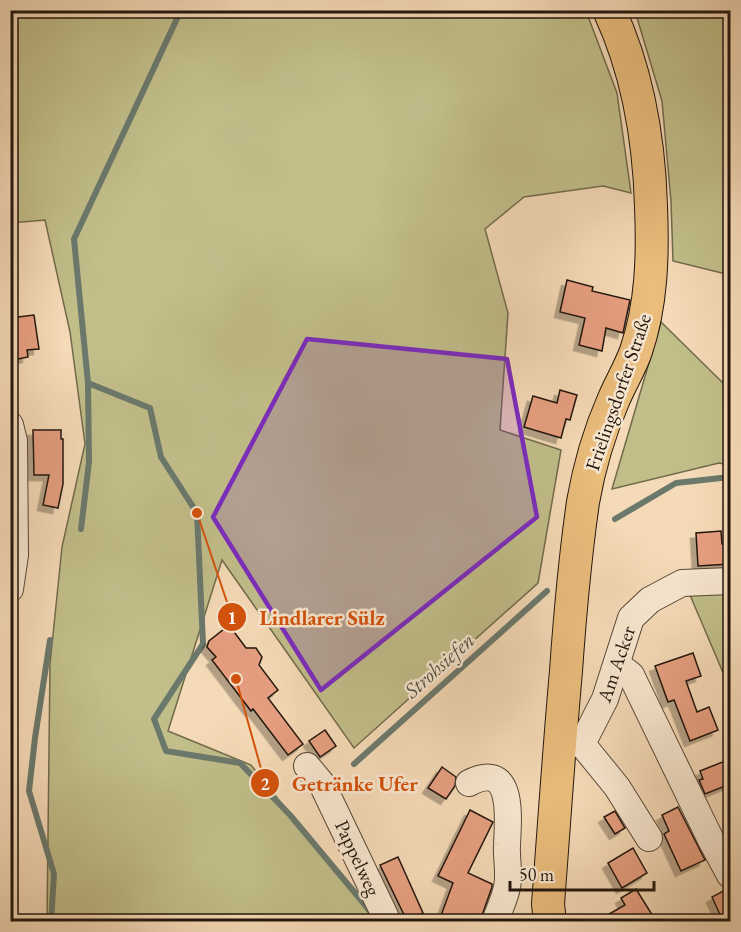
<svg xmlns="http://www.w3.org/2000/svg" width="741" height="932" viewBox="0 0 741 932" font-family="'EB Garamond',serif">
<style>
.green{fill:#c1be8a;stroke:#726a4c;stroke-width:1.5}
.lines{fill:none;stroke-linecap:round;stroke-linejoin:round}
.stream{stroke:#6b796d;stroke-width:6}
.building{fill:#e79f81;stroke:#22160d;stroke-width:1.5;filter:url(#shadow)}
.minor-casing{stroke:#574738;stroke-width:28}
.major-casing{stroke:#22160d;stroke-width:34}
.minor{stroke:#f8e7d0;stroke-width:26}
.major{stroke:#eabd7c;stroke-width:32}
.marked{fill:#7b2cbf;fill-opacity:0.2;stroke:#7b2cbf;stroke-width:4.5;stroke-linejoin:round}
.labels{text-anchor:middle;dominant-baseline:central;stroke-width:5;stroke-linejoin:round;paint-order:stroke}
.street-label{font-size:20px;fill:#22160d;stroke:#f8e7d0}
.water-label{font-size:21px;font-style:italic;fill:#4d5045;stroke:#f8e7d0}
.leader{fill:none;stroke:#d4520c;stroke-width:2}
.callout-dot{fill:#d4520c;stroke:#f8e7d0;stroke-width:2}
.mark-label{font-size:18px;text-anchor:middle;font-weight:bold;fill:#fff}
.callout-label{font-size:21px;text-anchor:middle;font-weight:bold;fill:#d4520c;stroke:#f8e7d0;stroke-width:5;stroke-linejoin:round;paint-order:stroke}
</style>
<defs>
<filter id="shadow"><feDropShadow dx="-5.5" dy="5.5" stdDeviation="0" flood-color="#0004"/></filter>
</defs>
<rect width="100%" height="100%" fill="#f5dab7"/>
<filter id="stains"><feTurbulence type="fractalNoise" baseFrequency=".00333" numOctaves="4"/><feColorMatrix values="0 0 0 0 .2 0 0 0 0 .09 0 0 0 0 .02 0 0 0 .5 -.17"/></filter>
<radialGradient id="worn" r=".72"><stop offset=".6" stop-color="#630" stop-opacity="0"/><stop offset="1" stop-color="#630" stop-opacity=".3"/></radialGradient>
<!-- green -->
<g class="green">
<path d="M11,11H586L617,93L631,193L603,186L524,197L485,229L508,313L500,430L561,450L538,583L354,748L222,560L168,731L251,765L375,921H47L50,664L62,547L85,444L70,332L45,220L11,223Z"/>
<path d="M635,11H730V275L673,261L671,201L662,101Z"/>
<path d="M661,322L723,383L730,381V465L719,463L612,489Z"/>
<path d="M730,584V689L687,588Z"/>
</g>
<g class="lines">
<!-- stream -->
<g class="stream">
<path d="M181,10L74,239L88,383L150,408L161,457L197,513L203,644L154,719L166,751L240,763L290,815L371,912"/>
<path d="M615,519L676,483L730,477"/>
<path d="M81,529L89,462L88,383"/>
<path d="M50,640L35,738L29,791L54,874L51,922"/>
<path d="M354,764L547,591"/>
</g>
</g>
<!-- building -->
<g class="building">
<path d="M567,280L593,287L592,291L630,300L623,333L606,328L602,351L579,345L585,318L560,312Z"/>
<path d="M34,315L39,349L27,350L28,357L13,360L10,318Z"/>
<path d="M560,390L577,395L570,420L566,419L561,438L524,427L533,396L557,403Z"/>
<path d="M33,430H61V439H63V484L58,508L43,505L49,475H34Z"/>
<path d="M721,531L722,544L730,543V564L698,566L696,533Z"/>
<path d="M229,625L246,648H256L262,657L259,665L278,690L268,698L303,744L288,755L253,709L251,711L212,660L216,657L207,647L209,641Z"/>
<path d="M693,653L701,676L686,681L697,712L709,707L718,730L690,741L674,700L668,702L655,666Z"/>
<path d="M325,730L336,746L320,757L309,741Z"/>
<path d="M730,759V784L705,794L699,780L703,779L700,771Z"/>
<path d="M442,767L456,777L455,786L446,799L428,788Z"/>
<path d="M678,807L705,860L681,871L664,834L669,831L662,815Z"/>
<path d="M470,810L493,822L468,873L492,884V887L480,921H439L453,883L438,876Z"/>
<path d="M615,811L625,828L615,834L604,817Z"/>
<path d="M633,848L647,873L622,888L608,863Z"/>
<path d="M398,857L423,913L407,921L380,865Z"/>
<path d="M636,889L656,921H597L625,905L621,898Z"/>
<path d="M727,889L730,890V921H723L712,897Z"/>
</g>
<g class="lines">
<defs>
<g id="minor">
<path d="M10,425L14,441L15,555L10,589"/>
<path d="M618,665L631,675L711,840L730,875"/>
<path d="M560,743L582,744L605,699L631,618L650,600L682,583L730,581"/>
<path d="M582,744L617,787L649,838"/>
<path d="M307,766L322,784L388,922"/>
<path d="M469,783C515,759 508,819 507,845C506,858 510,874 507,887C505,898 499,910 495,922"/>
</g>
<path id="major" d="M550,922L548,904C554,826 559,749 566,671C570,614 575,558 583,502C589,468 599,433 613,401C620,384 630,368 636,351C652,304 653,255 651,206C649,138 638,72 609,10"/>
</defs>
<!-- minor casing -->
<use href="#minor" class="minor-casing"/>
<!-- major casing -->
<use href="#major" class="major-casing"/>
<!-- minor -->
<use href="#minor" class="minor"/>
<!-- major -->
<use href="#major" class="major"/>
</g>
<!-- marked area -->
<path class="marked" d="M307,339L507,359L537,517L321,690L213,517Z"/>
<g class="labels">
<!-- street labels -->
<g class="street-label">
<text transform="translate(618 392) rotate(-71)">Frielingsdorfer Straße</text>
<text transform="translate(616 664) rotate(-71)">Am Acker</text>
<text transform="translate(358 858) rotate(65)">Pappelweg</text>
</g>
<!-- water labels -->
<g class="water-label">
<text transform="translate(439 665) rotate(-42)">Strohsiefen</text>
</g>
</g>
<!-- callouts -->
<path class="leader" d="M197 513L232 617M236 679L265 783"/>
<g class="callout-dot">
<circle cx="197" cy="513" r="6"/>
<circle cx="236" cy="679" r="6"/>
<circle cx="232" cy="617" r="15"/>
<circle cx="265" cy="783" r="15"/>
</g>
<g class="mark-label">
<text x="232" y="624">1</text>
<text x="265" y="790">2</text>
</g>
<g class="callout-label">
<text x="322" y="625">Lindlarer Sülz</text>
<text x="355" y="791">Getränke Ufer</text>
</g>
<!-- margin -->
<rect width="741" height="932" fill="none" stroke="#f5dab7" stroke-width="36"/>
<rect x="12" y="12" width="717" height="908" fill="none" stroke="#22160d" stroke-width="3"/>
<rect x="18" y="18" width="705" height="896" fill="none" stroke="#22160d" stroke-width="1.5"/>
<!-- scale -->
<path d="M510 881v9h144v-9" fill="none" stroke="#22160d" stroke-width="3"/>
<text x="519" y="881" font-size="18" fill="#22160d" stroke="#f8e7d0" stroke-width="4.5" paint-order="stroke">50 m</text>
<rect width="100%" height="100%" filter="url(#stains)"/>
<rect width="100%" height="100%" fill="url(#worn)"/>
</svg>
